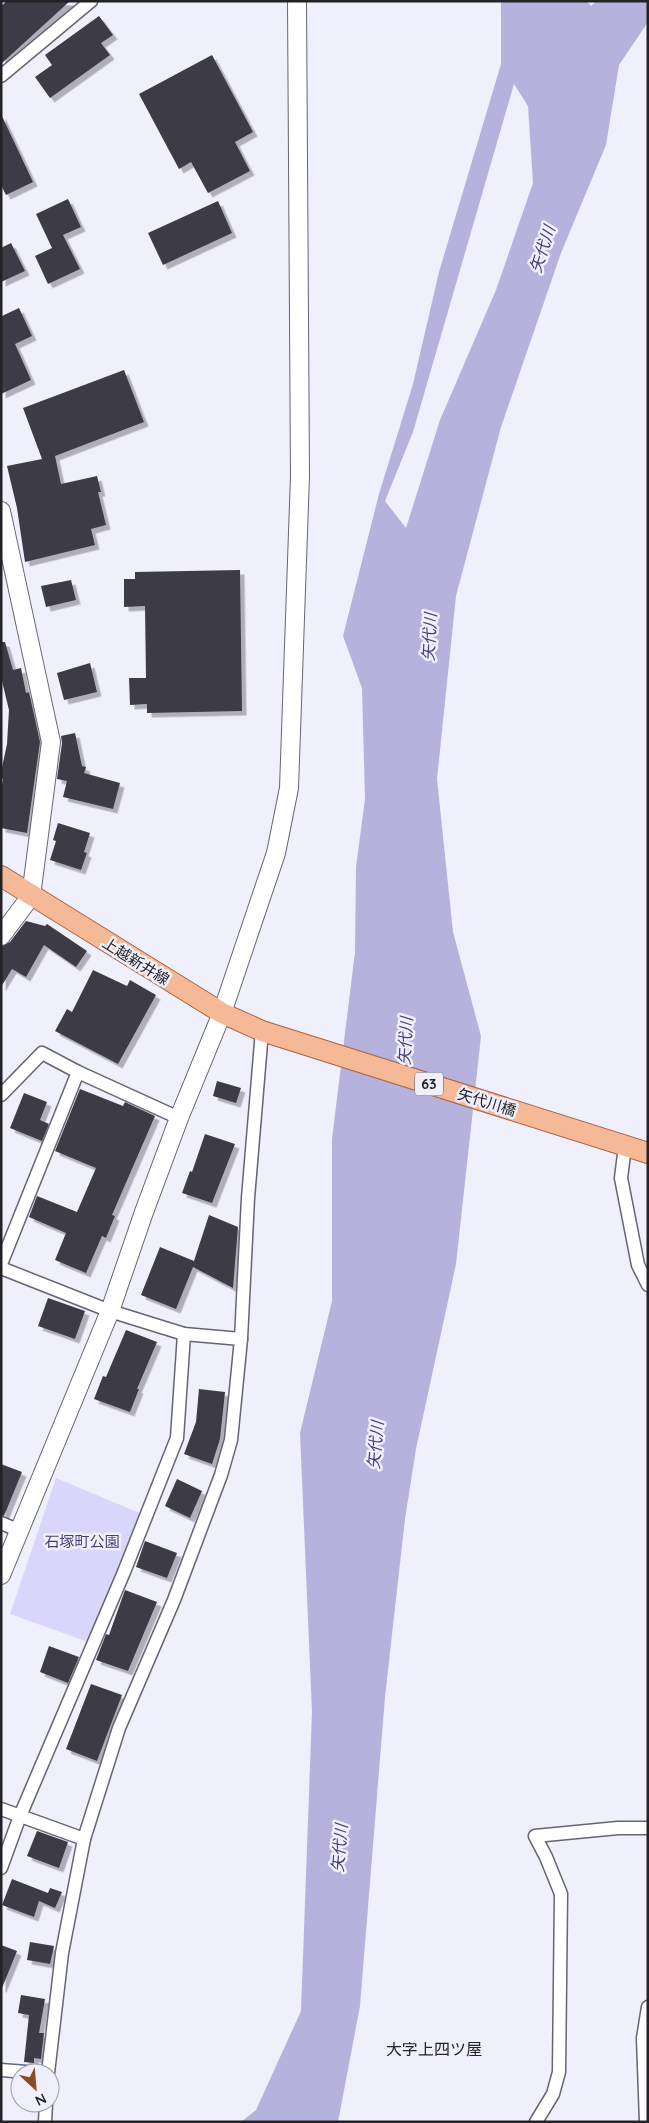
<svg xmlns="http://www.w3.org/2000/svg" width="649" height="2123" viewBox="0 0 649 2123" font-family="Quicksand,'Noto Sans JP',sans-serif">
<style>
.green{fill:#d8d6fb}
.water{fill:#b5b3de;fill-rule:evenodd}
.building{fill:#3c3b45;filter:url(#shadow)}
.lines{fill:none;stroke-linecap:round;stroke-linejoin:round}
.street-casing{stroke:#666570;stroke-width:15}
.secondary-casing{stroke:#666570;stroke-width:20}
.primary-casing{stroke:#a86643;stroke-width:22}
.street{stroke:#fff;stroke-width:12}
.secondary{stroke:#fff;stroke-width:18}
.primary{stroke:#f5b997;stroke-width:20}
.labels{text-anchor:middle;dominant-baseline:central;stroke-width:5;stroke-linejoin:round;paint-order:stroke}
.shield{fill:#f0effc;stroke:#606067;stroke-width:1}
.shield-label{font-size:14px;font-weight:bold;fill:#232327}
.street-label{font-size:15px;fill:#232327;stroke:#f0effc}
.park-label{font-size:15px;fill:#463f77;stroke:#f0effc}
.water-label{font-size:16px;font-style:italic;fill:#453e75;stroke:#f0effc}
.neighbourhood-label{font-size:16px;fill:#232327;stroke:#f0effc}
</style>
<defs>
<filter id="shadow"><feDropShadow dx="4.5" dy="4.5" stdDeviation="0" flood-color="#0004"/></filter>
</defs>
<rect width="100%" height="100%" fill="#f0effc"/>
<!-- green -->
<path class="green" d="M56,1478L142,1514L91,1643L10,1614Z"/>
<!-- water -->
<path class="water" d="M501,1H587L591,6L596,1H648V22L619,65L606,145L561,253L501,427L456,596L437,779L453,932L481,1036L456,1264L416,1449L405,1519L385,1697L360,2006L338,2122H241L256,2110L301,2011L312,1712L300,1433L332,1301V1139L355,952L356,867L365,799L362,688L343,636L379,494L413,384L439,272L501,64ZM514,84L528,106L533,183L496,290L440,420L406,528L385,501L413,432Z"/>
<!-- building -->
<g class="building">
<path d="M7,1H70L1,64V6Z"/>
<path d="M99,16L113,35L101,43L110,55L50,98L35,77L52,65L45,55Z"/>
<path d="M212,55L253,132L235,142L250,171L208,193L191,162L179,169L139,94Z"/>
<path d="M1,114L33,182L6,195L1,185Z"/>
<path d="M68,199L81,227L63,235L80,269L48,284L35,256L52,248L36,214Z"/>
<path d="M218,201L232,233L163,265L148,233Z"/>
<path d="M11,243L25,271L1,282V248Z"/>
<path d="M19,308L32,336L15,344L31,380L1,394V314L2,316Z"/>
<path d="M124,370L144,422L55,456L61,484L97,476L101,492H98L106,525L91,529L95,545L25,562L17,508L7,466L42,459L23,408Z"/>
<path d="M240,570L242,711L147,713V704L130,705L129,678H146L145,606L124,607V579H135V572Z"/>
<path d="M71,580L76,600L46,607L41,586Z"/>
<path d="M1,642H5L13,670L21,668L26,693L29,692L40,742L27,833L1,828V790L3,779L1,778V772L7,744L9,710L1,677Z"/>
<path d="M90,663L97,692L64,700L57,673Z"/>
<path d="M75,733L82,766L86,767L84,773L120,783L113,809L63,797L67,781L57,779L62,743L61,736Z"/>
<path d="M58,823L90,833L84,852L87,853L81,870L50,860L56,841L53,840Z"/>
<path d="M26,921L45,926L47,924L87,951L76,967L44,945L26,977L12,969L1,987V946L10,942Z"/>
<path d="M93,970L127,986L130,980L156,995L118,1064L55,1031L67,1009L72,1012Z"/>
<path d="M217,1081L241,1088L236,1103L213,1096Z"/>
<path d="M80,1089L123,1106L125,1102L155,1116L112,1215L115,1216L106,1238L102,1236L86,1273L55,1260L66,1233L29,1217L37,1196L77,1212L96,1168L55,1151Z"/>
<path d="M24,1093L47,1102L40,1120L49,1124L42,1141L10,1128Z"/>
<path d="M205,1134L235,1144L212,1203L182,1193L190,1171L192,1172Z"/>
<path d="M209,1215L238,1227L233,1288L193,1267L176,1309L141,1295L160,1247L194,1261Z"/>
<path d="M48,1298L85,1311L75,1339L38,1326Z"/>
<path d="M126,1330L157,1342L137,1389H139L130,1412L94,1399L103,1376L106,1377Z"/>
<path d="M199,1389L225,1392L220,1439L212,1464L184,1454L196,1422Z"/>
<path d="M1,1464L22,1472L4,1516L1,1515Z"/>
<path d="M177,1479L202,1491L190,1518L165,1506Z"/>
<path d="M145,1541L177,1553L167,1578L136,1567Z"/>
<path d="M125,1590L157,1602L128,1671L96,1660L106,1634L109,1635Z"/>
<path d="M49,1646L79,1657L68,1683L40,1672Z"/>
<path d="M91,1684L122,1695L97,1761L66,1749Z"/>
<path d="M37,1831L68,1842L59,1868L27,1856Z"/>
<path d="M12,1879L48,1893L50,1888L62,1892L55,1908L39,1901L34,1917L2,1905Z"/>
<path d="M30,1942L54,1946L50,1964L27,1960Z"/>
<path d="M1,1945L17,1951L2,1988H1Z"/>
<path d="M21,1995L45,1999L39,2033H44L41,2059L34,2058V2063L24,2062L29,2015L18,2013Z"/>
</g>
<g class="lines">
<defs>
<g id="street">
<path d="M1,76L91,1"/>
<path d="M1,1095L42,1053L78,1072L179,1118"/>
<path d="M625,1146L621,1178L638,1265L648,1285"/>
<path d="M1,1264L78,1072"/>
<path d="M1,1268L110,1311L184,1334L241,1339"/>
<path d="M1,1523L20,1531"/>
<path d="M1,1809L84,1839"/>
<path d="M1,1868L20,1816L124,1572L177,1438L184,1334"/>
<path d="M1,2070L39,2073"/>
<path d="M48,2073L62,1953L84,1839L119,1728L174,1600L221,1475L231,1440L241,1339L248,1198L262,1031"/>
<path d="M45,2122L46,2103"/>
<path d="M536,2122L553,2094L559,2072L561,1894L546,1857L535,1836L618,1828H648"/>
<path d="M646,2122L643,2038L648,2007"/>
</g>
<g id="secondary">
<path d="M1,511L51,742L31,896L1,936"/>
<path d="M1,1575L110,1311L144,1212L179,1118L222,1013L276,853L289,788L300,476L297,1"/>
</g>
<path id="primary" d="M1,876L222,1013L262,1031L648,1153"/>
</defs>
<!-- street casing -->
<use href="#street" class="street-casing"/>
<!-- secondary casing -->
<use href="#secondary" class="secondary-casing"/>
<!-- primary casing -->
<use href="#primary" class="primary-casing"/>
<!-- street -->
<use href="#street" class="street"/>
<!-- secondary -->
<use href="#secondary" class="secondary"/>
<!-- primary -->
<use href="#primary" class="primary"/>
</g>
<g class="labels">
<!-- shield labels -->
<rect class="shield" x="415" y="1072.5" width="28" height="23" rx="4"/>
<g class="shield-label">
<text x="429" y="1084">63</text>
</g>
<!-- street labels -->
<g class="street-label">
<text transform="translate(136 961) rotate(32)">上越新井線</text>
<text transform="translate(487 1102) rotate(17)">矢代川橋</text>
</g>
<!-- park labels -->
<g class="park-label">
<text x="82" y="1541">石塚町公園</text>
</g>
<!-- water labels -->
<g class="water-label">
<text transform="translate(542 249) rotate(-72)">矢代川</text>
<text transform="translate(429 637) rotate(-87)">矢代川</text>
<text transform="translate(405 1041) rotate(-87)">矢代川</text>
<text transform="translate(375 1445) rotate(-85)">矢代川</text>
<text transform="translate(339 1848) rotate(-85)">矢代川</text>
</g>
<!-- neighbourhood labels -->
<g class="neighbourhood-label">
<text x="434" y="2049">大字上四ツ屋</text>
</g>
</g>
<!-- border -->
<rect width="649" height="2123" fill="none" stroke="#232327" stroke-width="5"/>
<!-- north arrow -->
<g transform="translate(35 2088) rotate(154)"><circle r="24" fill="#f0effc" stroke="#9e9da7"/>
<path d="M0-4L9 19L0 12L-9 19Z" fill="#914b23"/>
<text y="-8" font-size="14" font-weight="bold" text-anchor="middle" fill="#232327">N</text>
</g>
</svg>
